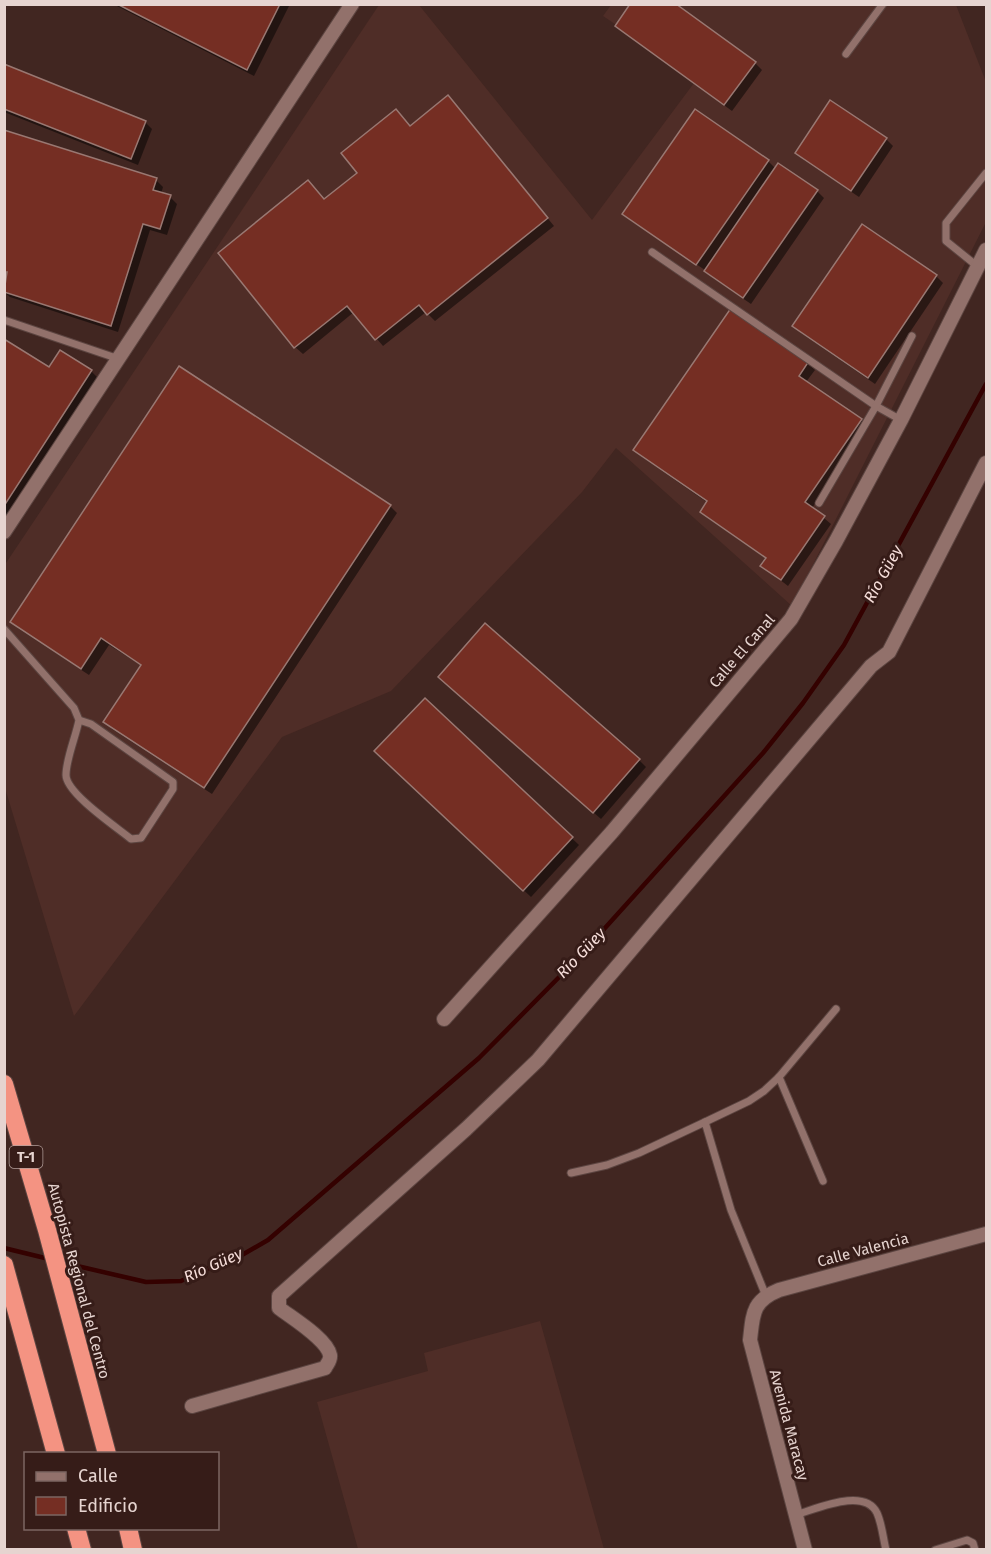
<svg xmlns="http://www.w3.org/2000/svg" width="991" height="1554" viewBox="0 0 991 1554" font-family="'Fira Sans',sans-serif">
<style>
.built{fill:#4f2d27}
.shadow{fill:#0007}
.lines{fill:none;stroke-linecap:round;stroke-linejoin:round}
.stream{stroke:#340100;stroke-width:4.5}
.building{fill:#752e23;stroke:#997872;stroke-width:1.5}
.lane-casing{stroke:#5c4541;stroke-width:9}
.street-casing{stroke:#5c4541;stroke-width:16}
.highway-casing{stroke:#5c4541;stroke-width:20}
.lane{stroke:#92716b;stroke-width:7}
.street{stroke:#92716b;stroke-width:14}
.highway{stroke:#f49382;stroke-width:18}
.labels{text-anchor:middle;dominant-baseline:central;stroke-width:6;stroke-linejoin:round;paint-order:stroke}
.shield{fill:#361c18;stroke:#b19d99;stroke-width:1.5}
.shield-label{font-size:14px;font-weight:bold;fill:#e6d4d0}
.street-label{font-size:15px;fill:#e6d4d0;stroke:#361c18}
.water-label{font-size:16px;font-style:italic;fill:#f6deda;stroke:#361c18}
</style>
<rect width="100%" height="100%" fill="#412621"/>
<!-- built -->
<g class="built">
<path d="M379,5H419L592,220L697,79L603,16L611,5H956L986,82V222L792,606L616,448L582,492L391,691L282,737L74,1016L5,788L4,566Z"/>
<path d="M540,1321L604,1549H358L317,1402L428,1371L424,1353Z"/>
</g>
<!-- shadow -->
<g class="shadow">
<path d="M113,4H290L254,76Z"/>
<path d="M617,26L755,63L762,70L732,111Z"/>
<path d="M4,66L145,122L152,129L138,165L4,112Z"/>
<path d="M455,105L554,226L435,321L426,312L383,346L354,312L303,354L295,347L325,200L411,127Z"/>
<path d="M4,132L156,180L163,187L161,194L170,197L177,204L167,235L150,230L118,332L10,297L4,292Z"/>
<path d="M886,139L893,146L859,197L804,160L797,152Z"/>
<path d="M768,161L776,169L817,191L824,198L751,304L713,278L705,270L631,221L624,214Z"/>
<path d="M862,226L936,276L943,283L875,384L801,333L794,326Z"/>
<path d="M4,340L50,369L91,371L98,378L4,524Z"/>
<path d="M808,363L815,370L806,382L861,420L868,428L812,508L831,524L788,586L762,566L767,559L709,519L702,512L708,503L642,457L634,450Z"/>
<path d="M390,506L397,513L212,794L112,729L105,722L142,666L109,645L89,675L19,629L12,622Z"/>
<path d="M447,684L639,760L646,767L601,819Z"/>
<path d="M425,700L579,845L531,897L383,759Z"/>
</g>
<g class="lines">
<!-- stream -->
<g class="stream">
<path d="M4,1248L49,1259"/>
<path d="M60,1262L146,1282L181,1281L218,1264L235,1259L268,1240L479,1058L577,959L763,753L803,703L844,645L986,384"/>
</g>
</g>
<!-- building -->
<g class="building">
<path d="M117,4H280L247,70Z"/>
<path d="M630,4H676L756,62L724,105L615,26Z"/>
<path d="M4,64L146,121L131,159L4,109Z"/>
<path d="M448,95L548,218L427,315L419,305L375,340L347,306L294,348L218,253L308,180L324,199L357,173L341,153L396,109L410,126Z"/>
<path d="M830,100L887,138L851,191L795,153Z"/>
<path d="M695,109L769,160L696,265L622,214Z"/>
<path d="M4,130L157,178L153,190L171,195L160,229L143,224L111,326L4,292L7,272H4Z"/>
<path d="M778,163L818,190L743,298L704,271Z"/>
<path d="M862,224L937,275L868,378L792,326Z"/>
<path d="M731,308L809,361L799,376L862,419L805,502L825,516L781,580L760,566L766,558L700,512L707,501L633,450Z"/>
<path d="M4,339L49,367L60,350L92,370L4,506Z"/>
<path d="M179,366L391,505L204,788L103,722L141,665L101,638L81,669L10,622Z"/>
<path d="M485,623L640,759L593,813L438,677Z"/>
<path d="M425,698L573,837L523,891L374,751Z"/>
</g>
<g class="lines">
<defs>
<g id="lane">
<path d="M846,54L883,4"/>
<path d="M652,252L876,406L901,420"/>
<path d="M977,266L946,241V223L986,173"/>
<path d="M4,320L119,359"/>
<path d="M819,503L876,406L912,336"/>
<path d="M4,629L74,708L79,720C76,736 66,759 66,775C66,793 115,826 131,839L141,838L173,789V782L91,724L79,720"/>
<path d="M779,1077L823,1181"/>
<path d="M705,1122L749,1101L764,1091L779,1077L836,1009"/>
<path d="M571,1173L607,1165L639,1153L705,1122L731,1210L766,1296"/>
<path d="M795,1515C817,1509 864,1487 877,1513C882,1524 883,1538 886,1550"/>
<path d="M935,1550L967,1540L973,1543L975,1550"/>
</g>
<g id="street">
<path d="M4,532L352,4"/>
<path d="M444,1019L612,832L791,619L836,541L901,420L986,250"/>
<path d="M192,1406L325,1368C327,1364 331,1360 330,1355C327,1339 292,1318 279,1308V1296L466,1129L538,1060L871,666L889,652L986,463"/>
<path d="M805,1550L750,1340C753,1314 752,1301 779,1290L986,1234"/>
</g>
<g id="highway">
<path d="M4,1084L47,1230L107,1454"/>
<path d="M4,1265L56,1454"/>
<path d="M76,1528L82,1550"/>
<path d="M128,1528L133,1550"/>
</g>
</defs>
<!-- lane casing -->
<use href="#lane" class="lane-casing"/>
<!-- street casing -->
<use href="#street" class="street-casing"/>
<!-- highway casing -->
<use href="#highway" class="highway-casing"/>
<!-- lane -->
<use href="#lane" class="lane"/>
<!-- street -->
<use href="#street" class="street"/>
<!-- highway -->
<use href="#highway" class="highway"/>
</g>
<g class="labels">
<!-- shield labels -->
<rect class="shield" x="9.5" y="1146" width="33" height="22" rx="4.5"/>
<g class="shield-label">
<text x="26" y="1157">T-1</text>
</g>
<!-- street labels -->
<g class="street-label">
<text transform="translate(742 651) rotate(-49)">Calle El Canal</text>
<text transform="translate(863 1250) rotate(-15)">Calle Valencia</text>
<text transform="translate(79 1281) rotate(75)">Autopista Regional del Centro</text>
<text transform="translate(789 1425) rotate(75)">Avenida Maracay</text>
</g>
<!-- water labels -->
<g class="water-label">
<text transform="translate(883 574) rotate(-61)">Río Güey</text>
<text transform="translate(581 953) rotate(-46)">Río Güey</text>
<text transform="translate(213 1265) rotate(-24)">Río Güey</text>
</g>
</g>
<!-- border -->
<rect width="991" height="1554" fill="none" stroke="#e6d4d0" stroke-width="12"/>
<!-- legend -->
<rect x="24" y="1452" width="195" height="78" fill="#361c18" stroke="#7c6662" stroke-width="1.5"/>
<rect x="36" y="1472" width="30" height="9" fill="#92716b" stroke="#7c6662" stroke-width="1.5"/>
<text x="78" y="1482" font-size="18" fill="#e6d4d0">Calle</text>
<rect x="36" y="1497" width="30" height="18" fill="#752e23" stroke="#7c6662" stroke-width="1.5"/>
<text x="78" y="1512" font-size="18" fill="#e6d4d0">Edificio</text>
</svg>
